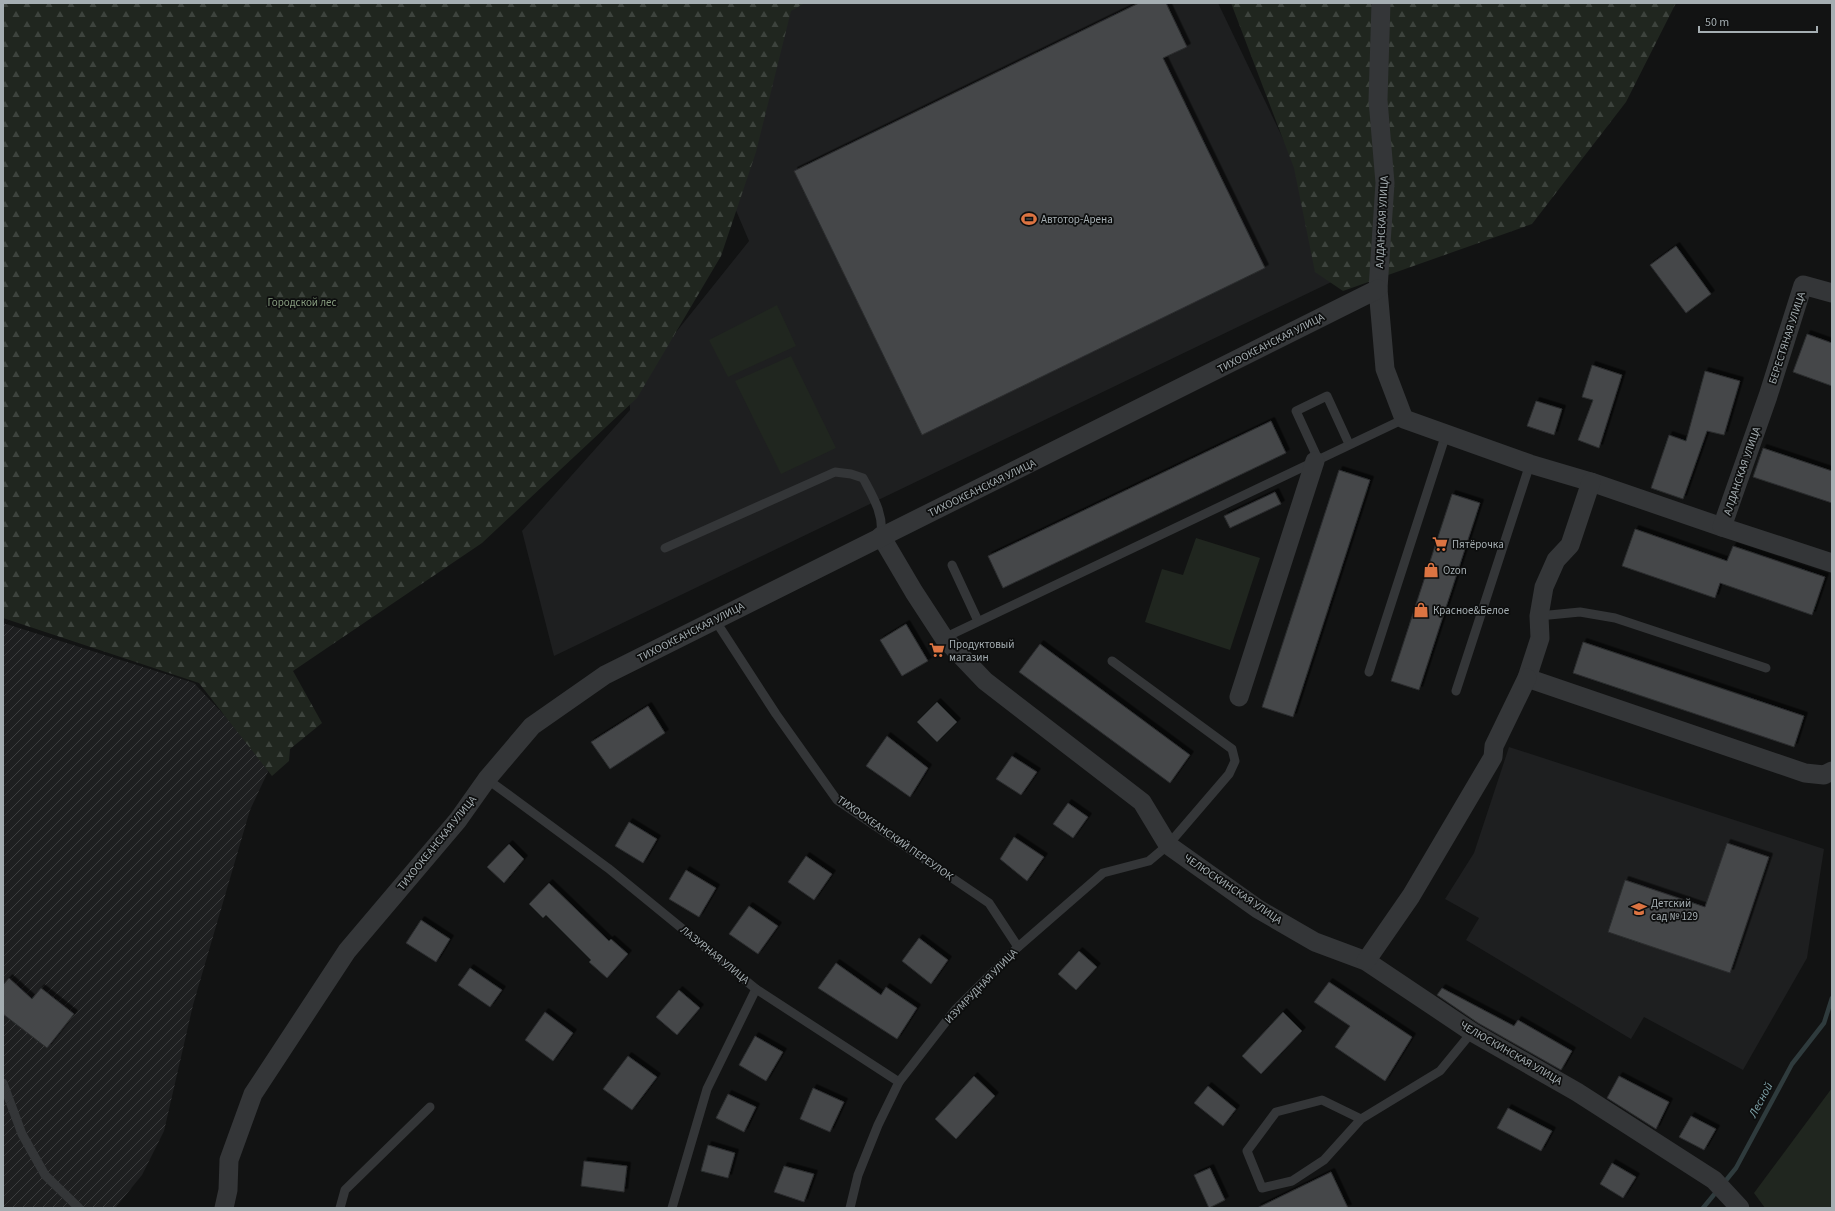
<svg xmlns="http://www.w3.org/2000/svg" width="1835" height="1211" viewBox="0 0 1835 1211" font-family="'Source Sans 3',sans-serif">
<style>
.built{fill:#1e1f20}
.industrial{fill:url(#industrial-furrows)}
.green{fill:#20261f}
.forest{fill:url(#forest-firs)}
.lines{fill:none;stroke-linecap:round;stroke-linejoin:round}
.stream{stroke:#2f3b3d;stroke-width:4.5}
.building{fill:#444748;stroke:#2c2d2f;filter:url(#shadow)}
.service{stroke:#343638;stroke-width:9}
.minor{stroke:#343638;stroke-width:19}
.labels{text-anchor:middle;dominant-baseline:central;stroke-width:3.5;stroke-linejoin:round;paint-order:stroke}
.poi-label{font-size:11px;fill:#a5aeb2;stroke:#0d0e0e;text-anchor:start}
.street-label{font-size:11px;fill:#a5aeb2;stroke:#0d0e0e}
.park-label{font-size:11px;fill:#869b7e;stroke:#0d0e0e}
.water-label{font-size:12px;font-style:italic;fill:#80a4aa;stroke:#0d0e0e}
</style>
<defs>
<pattern id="industrial-furrows" width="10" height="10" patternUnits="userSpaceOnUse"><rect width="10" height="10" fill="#1e1f20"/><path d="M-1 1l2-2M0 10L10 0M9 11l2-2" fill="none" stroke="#3c3d3e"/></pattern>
<pattern id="forest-firs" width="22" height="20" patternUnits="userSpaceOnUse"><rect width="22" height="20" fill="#20261f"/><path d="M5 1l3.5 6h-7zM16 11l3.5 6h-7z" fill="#3d433d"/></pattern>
<filter id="shadow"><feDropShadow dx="3.5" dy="-3.5" stdDeviation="0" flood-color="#0009"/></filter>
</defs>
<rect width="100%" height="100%" fill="#121313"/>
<!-- built -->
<g class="built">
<path d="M738,3H1218L1348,274L554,656L522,531L630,410L629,391L749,241L663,39Z"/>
<path d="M1509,747L1824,849L1807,958L1743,1070L1644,1017L1631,1039L1466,940L1479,918L1445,899L1474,853Z"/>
</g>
<!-- industrial -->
<path class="industrial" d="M3,623L194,683L271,765L250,810L193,1005L164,1131L142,1175L115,1208H3Z"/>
<!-- green -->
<g class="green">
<path d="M777,305L796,346L728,377L709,340Z"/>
<path d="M791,356L836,448L781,474L735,381Z"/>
<path d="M1196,538L1260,558L1230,650L1145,622L1162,569L1183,575Z"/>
<path d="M1832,1088V1208H1765L1754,1193Z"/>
</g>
<!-- forest -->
<g class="forest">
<path d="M3,3H805L791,11L756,152L721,256L637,398L482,543L293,671L322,723L290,749L289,761L272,776L199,683L3,618Z"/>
<path d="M1231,3H1676L1626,102L1532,224L1343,291L1315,272L1294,168Z"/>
</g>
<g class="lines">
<!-- stream -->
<g class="stream">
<path d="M1723,1184L1736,1168L1792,1064L1824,1023L1832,998"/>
<path d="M1703,1208L1717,1191"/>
</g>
</g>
<!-- building -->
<g class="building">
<path d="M1139,3H1166L1187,47L1163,58L1265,268L922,435L794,171Z"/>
<path d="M1676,246L1711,294L1686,313L1650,265Z"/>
<path d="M1807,334L1832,343V386L1793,372Z"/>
<path d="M1592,365L1622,375L1599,448L1578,440L1593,400L1582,397Z"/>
<path d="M1705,371L1740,381L1724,435L1707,431L1683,499L1651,488L1669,435L1686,441Z"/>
<path d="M1536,401L1562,409L1554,435L1527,426Z"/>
<path d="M1271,421L1286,453L1003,588L988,556Z"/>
<path d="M1763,448L1832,471V503L1753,477Z"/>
<path d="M1339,470L1370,480L1293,717L1262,707Z"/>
<path d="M1275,492L1281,504L1230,528L1224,516Z"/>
<path d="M1452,494L1480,503L1419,690L1391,681Z"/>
<path d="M1635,529L1727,561L1733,546L1825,577L1812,615L1720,583L1715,598L1622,566Z"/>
<path d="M906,624L928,661L902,676L880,640Z"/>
<path d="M1583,642L1804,716L1794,747L1573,673Z"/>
<path d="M1040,644L1190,755L1170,783L1019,672Z"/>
<path d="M937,702L957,722L937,742L917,722Z"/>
<path d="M648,706L665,733L610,769L591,742Z"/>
<path d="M887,736L928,768L910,797L866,766Z"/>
<path d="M1012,756L1037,772L1021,795L996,779Z"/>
<path d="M1068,803L1088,817L1073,838L1053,824Z"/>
<path d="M629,822L657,839L643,863L615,846Z"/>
<path d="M1014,837L1044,857L1027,881L1000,859Z"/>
<path d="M1727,843L1769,857L1730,973L1608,932L1625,880L1705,907Z"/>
<path d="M509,844L524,859L504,883L487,867Z"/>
<path d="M806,856L832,874L814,900L788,882Z"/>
<path d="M686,870L716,888L699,917L669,899Z"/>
<path d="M549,883L609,941L611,939L628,954L607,978L589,962L591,960L546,915L543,918L529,904Z"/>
<path d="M749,906L778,926L758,954L729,934Z"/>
<path d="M421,920L450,939L436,962L406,943Z"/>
<path d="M919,938L948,960L931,984L902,961Z"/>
<path d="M1079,951L1097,967L1076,990L1058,974Z"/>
<path d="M836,963L881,995L886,987L917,1008L897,1039L818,988Z"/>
<path d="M470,968L502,990L490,1007L458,985Z"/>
<path d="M9,978L32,999L41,988L74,1014L47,1048L3,1014V985Z"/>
<path d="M1329,982L1412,1037L1385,1081L1335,1047L1350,1026L1314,1002Z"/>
<path d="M1442,988L1514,1026L1518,1020L1572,1051L1561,1070L1478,1023L1437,995Z"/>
<path d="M679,990L700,1008L677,1035L656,1017Z"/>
<path d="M545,1012L573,1033L553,1061L525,1040Z"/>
<path d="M1283,1012L1302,1031L1261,1074L1242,1056Z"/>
<path d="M755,1036L783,1052L766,1081L739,1065Z"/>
<path d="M628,1056L657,1077L632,1110L603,1089Z"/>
<path d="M974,1076L995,1096L956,1139L935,1119Z"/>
<path d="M1619,1076L1669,1102L1656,1129L1607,1098Z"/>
<path d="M1208,1086L1236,1109L1223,1126L1194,1103Z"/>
<path d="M813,1088L844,1102L830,1132L800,1119Z"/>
<path d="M728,1094L756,1107L744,1132L716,1118Z"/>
<path d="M1508,1108L1552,1131L1541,1151L1497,1128Z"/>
<path d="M1691,1116L1716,1129L1704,1150L1679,1137Z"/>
<path d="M708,1145L735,1153L728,1178L701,1171Z"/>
<path d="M584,1161L627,1166L624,1192L581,1186Z"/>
<path d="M1612,1163L1636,1177L1623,1198L1600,1184Z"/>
<path d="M784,1166L814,1174L804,1202L774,1192Z"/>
<path d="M1210,1168L1225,1200L1209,1208L1194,1175Z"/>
<path d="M1331,1172L1348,1208H1257Z"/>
</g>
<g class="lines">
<!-- service -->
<g class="service">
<path d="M1318,459L1296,411L1327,396L1349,444"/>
<path d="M665,548L835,472L851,474L863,478C873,497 884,514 881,536"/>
<path d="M952,565L978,621"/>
<path d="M1539,616L1580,612L1615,618L1766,668"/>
<path d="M715,620L776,714L837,800L989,903L1018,947"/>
<path d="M944,638L1404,419"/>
<path d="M1369,672L1446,434"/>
<path d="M1456,691L1530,464"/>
<path d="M487,779L608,868L756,989L707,1089L672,1208"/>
<path d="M756,989L899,1082"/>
<path d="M3,1083L22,1134L45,1175L79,1208"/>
<path d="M1361,1119L1322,1100L1276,1112L1247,1151L1262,1188L1292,1181L1324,1160L1361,1119L1440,1071L1472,1032"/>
<path d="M340,1208L345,1190L430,1107"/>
<path d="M850,1208L858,1175L878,1125L899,1082L955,1010L1018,947L1103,873L1149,861L1168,845L1229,774L1235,761L1232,749L1112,661"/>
</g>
<!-- minor -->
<g class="minor">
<path d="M1381,3L1378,100L1385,183L1378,289L1385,369L1404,419L1530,464L1591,482L1722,527"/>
<path d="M1832,293L1803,285L1768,396L1722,527L1832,563"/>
<path d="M1591,482L1570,545L1556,560L1544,587L1539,616L1540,638L1527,678L1805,773L1824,775L1832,771"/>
<path d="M881,536L914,592L944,638L985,681L1142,802L1168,845L1258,909L1315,942L1366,961L1472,1032L1577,1092L1714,1180L1740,1208"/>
<path d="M1239,697L1315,461"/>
<path d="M1366,961L1411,896L1493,757L1494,746L1527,678"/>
<path d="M224,1208L228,1190L229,1160L253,1094L347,951L458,820L487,779L532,726L605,675L1378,289"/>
</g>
</g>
<!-- icons -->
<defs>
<symbol id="stadium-bare" viewBox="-9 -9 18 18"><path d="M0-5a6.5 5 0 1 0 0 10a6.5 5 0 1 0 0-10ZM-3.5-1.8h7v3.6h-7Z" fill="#dc7442" stroke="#0d0e0e" stroke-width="2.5" paint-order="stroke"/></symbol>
<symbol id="supermarket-bare" viewBox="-9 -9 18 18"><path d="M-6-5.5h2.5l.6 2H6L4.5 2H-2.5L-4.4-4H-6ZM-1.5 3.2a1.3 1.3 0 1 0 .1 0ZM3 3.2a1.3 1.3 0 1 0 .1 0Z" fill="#dc7442" stroke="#0d0e0e" stroke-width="2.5" paint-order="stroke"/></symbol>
<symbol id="shop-bare" viewBox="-9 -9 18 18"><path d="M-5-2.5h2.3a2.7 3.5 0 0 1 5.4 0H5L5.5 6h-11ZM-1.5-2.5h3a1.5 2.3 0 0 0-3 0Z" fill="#dc7442" stroke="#0d0e0e" stroke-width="2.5" paint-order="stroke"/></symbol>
<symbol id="school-bare" viewBox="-9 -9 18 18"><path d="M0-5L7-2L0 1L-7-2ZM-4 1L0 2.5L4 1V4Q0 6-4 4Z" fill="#dc7442" stroke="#0d0e0e" stroke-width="2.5" paint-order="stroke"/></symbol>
</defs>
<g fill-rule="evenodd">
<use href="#stadium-bare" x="1018" y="208" width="22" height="22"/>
<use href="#supermarket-bare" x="1429" y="533" width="22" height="22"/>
<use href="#shop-bare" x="1420" y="559" width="22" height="22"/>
<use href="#shop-bare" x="1410" y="599" width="22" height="22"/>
<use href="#supermarket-bare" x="926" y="639" width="22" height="22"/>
<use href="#school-bare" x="1628" y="898" width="22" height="22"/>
</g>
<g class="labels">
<!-- poi labels -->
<g class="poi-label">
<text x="1041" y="219">Автотор-Арена</text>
<text x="1452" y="544">Пятёрочка</text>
<text x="1443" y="570">Ozon</text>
<text x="1433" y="610">Красное&amp;Белое</text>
<text x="949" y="644">Продуктовый<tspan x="949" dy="13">магазин</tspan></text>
<text x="1651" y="903">Детский<tspan x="1651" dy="13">сад № 129</tspan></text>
</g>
<!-- street labels -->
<g class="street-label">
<text transform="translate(1382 222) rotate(-87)">АЛДАНСКАЯ УЛИЦА</text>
<text transform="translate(1787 338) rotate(-72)">БЕРЕСТЯНАЯ УЛИЦА</text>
<text transform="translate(1271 343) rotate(-27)">ТИХООКЕАНСКАЯ УЛИЦА</text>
<text transform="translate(1742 471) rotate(-71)">АЛДАНСКАЯ УЛИЦА</text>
<text transform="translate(982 488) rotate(-26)">ТИХООКЕАНСКАЯ УЛИЦА</text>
<text transform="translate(691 632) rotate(-27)">ТИХООКЕАНСКАЯ УЛИЦА</text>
<text transform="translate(895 838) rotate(35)">ТИХООКЕАНСКИЙ ПЕРЕУЛОК</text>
<text transform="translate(437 843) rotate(-51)">ТИХООКЕАНСКАЯ УЛИЦА</text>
<text transform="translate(1233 889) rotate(34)">ЧЕЛЮСКИНСКАЯ УЛИЦА</text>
<text transform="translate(715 955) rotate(39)">ЛАЗУРНАЯ УЛИЦА</text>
<text transform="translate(981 986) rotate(-46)">ИЗУМРУДНАЯ УЛИЦА</text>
<text transform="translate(1511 1053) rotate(30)">ЧЕЛЮСКИНСКАЯ УЛИЦА</text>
</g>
<!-- park labels -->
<g class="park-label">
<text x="302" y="302">Городской лес</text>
</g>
<!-- water labels -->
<g class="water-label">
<text transform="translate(1761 1100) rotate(-62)">Лесной</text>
</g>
</g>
<!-- border -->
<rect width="1835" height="1211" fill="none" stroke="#a5aeb2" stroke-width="8"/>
<!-- scale -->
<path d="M1699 26v6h118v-6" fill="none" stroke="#a5aeb2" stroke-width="2"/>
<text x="1705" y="26" font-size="12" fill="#a5aeb2" stroke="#0d0e0e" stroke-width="3" paint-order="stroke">50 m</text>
</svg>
